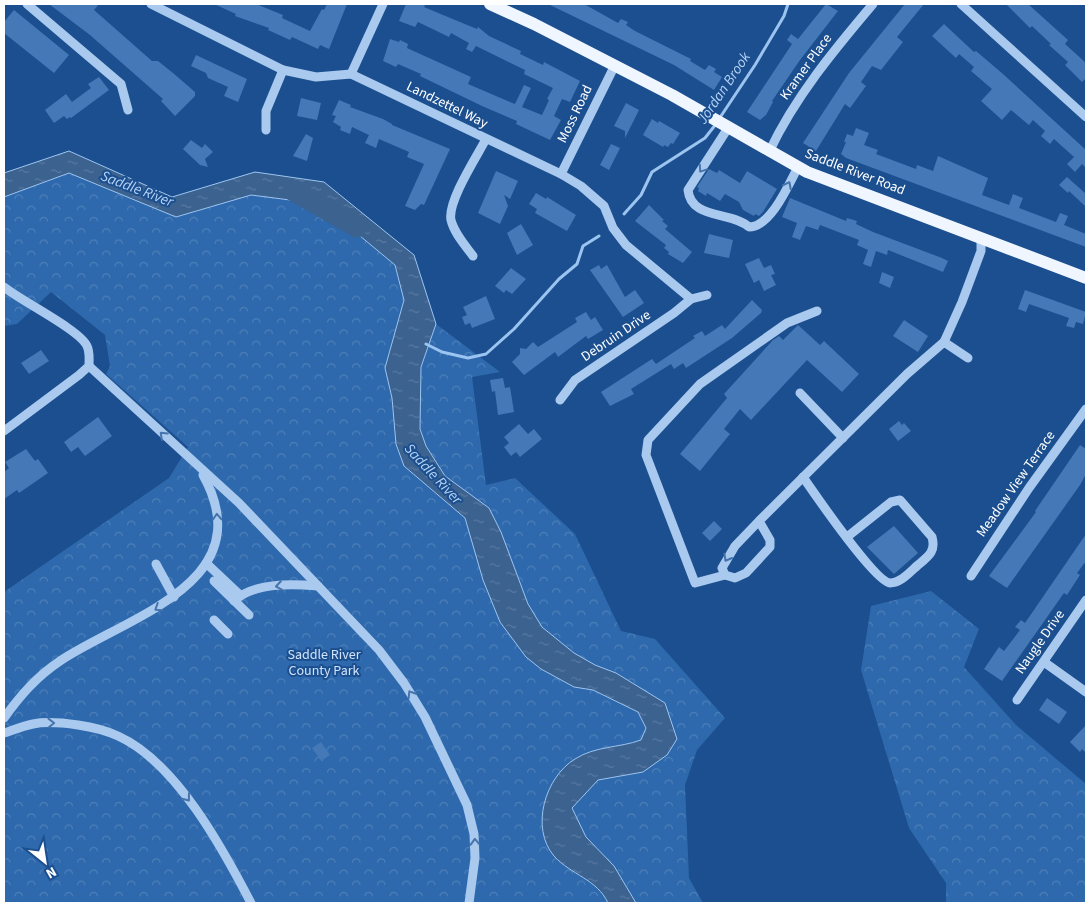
<svg xmlns="http://www.w3.org/2000/svg" width="1090" height="907" viewBox="0 0 1090 907" font-family="'Source Sans 3',sans-serif">
<style>
.forest{fill:url(#forest-crowns)}
.water{fill:url(#water-ripples);stroke:#9cc4f0}
.lines{fill:none;stroke-linecap:round;stroke-linejoin:round}
.stream{stroke:#9cc4f0;stroke-width:3}
.river{stroke:#3c6290;stroke-width:19}
.building{fill:#4478b7}
.minor{stroke:#a9c9ee;stroke-width:9}
.major{stroke:#f0f6ff;stroke-width:12}
.oneway{stroke:#4674ac}
.labels{text-anchor:middle;dominant-baseline:central;stroke-width:4;stroke-linejoin:round;paint-order:stroke}
.street-label{font-size:14px;fill:#fff;stroke:#1b4f8f}
.park-label{font-size:14px;fill:#cfe3fa;stroke:#1b4f8f}
.water-label{font-size:15px;font-style:italic;fill:#b5d3f5;stroke:#1b4f8f}
</style>
<defs>
<pattern id="forest-crowns" width="20" height="18" patternUnits="userSpaceOnUse" patternTransform="scale(1.25)"><rect width="20" height="18" fill="#2e69ad"/><path d="M2 6a3 3 0 1 1 6 0M12 15a3 3 0 1 1 6 0" fill="none" stroke="#4d80b9"/></pattern>
<pattern id="water-ripples" width="26" height="14" patternUnits="userSpaceOnUse" patternTransform="scale(1.25)"><rect width="26" height="14" fill="#3c6290"/><path d="M2 4q2-2 4 0t4 0M15 11q2-2 4 0t4 0" fill="none" stroke="#597aa1"/></pattern>
</defs>
<rect width="100%" height="100%" fill="#1b4f8f"/>
<!-- forest -->
<g class="forest">
<path d="M69,151L172,197L255,172L324,182L414,255L436,324L500,372L472,377L486,485L515,478L575,534L621,631L655,639L725,718L697,750L685,785L689,878L703,903H4V592L169,478L188,447L106,374L110,366L105,335L51,292L17,324L4,326V173Z"/>
<path d="M931,591L979,629L964,667L1016,725L1086,784V903H946V883L909,828L861,670L871,606Z"/>
</g>
<!-- water -->
<path class="water" d="M69,151L172,197L255,172L324,182L414,255L436,324L421,367L420,429L426,446L445,476L489,508L501,532L528,604L542,627L574,653L595,665L616,673L665,703L677,739L667,755L643,772L598,780L572,808L586,837L614,866L636,903H608C597,879 571,875 554,856C530,828 545,777 575,759C595,746 619,748 641,740L646,728L638,712L593,690L574,687L541,669L526,657L500,622L483,580L465,518L404,466L396,444L392,398L385,368L404,300L395,265L336,216L329,205L251,195L176,217L69,173L4,197V173Z"/>
<g class="lines">
<!-- stream -->
<g class="stream">
<path d="M719,119L755,65L784,16L788,4"/>
<path d="M624,214L641,195L652,172L705,138L716,124"/>
<path d="M426,344L442,352L468,358L486,354L514,329L559,279L577,264L583,246L599,236"/>
</g>
<!-- river -->
<path class="river" d="M292,191L357,228"/>
</g>
<!-- building -->
<g class="building">
<path d="M49,4H99L94,10L152,61H158L173,73L195,92V96L175,116L161,101L163,99L90,35Z"/>
<path d="M214,4H256L283,15L282,18L310,31L322,9L324,10L327,4H347L329,49L320,45L318,49L292,37L290,40L268,30L269,28L235,16L236,14Z"/>
<path d="M406,4H426L424,7L443,15L477,29L478,27L489,36L521,51L520,54L543,65L544,62L580,81L570,102L562,99L554,116L561,120L550,140L516,124L517,121L482,106L420,76L421,74L398,64L396,67L383,61L390,39L399,42L400,40L408,44L407,48L471,77L468,84L510,102L515,104L524,85L531,88L522,107L542,115L549,100L547,99L553,88L524,74L525,70L476,46L472,52L466,49L469,43L451,33L449,37L418,22L415,27L399,21Z"/>
<path d="M548,4H584L618,23L621,19L628,22L626,25L635,31L691,59L690,61L705,70L709,65L716,69L714,72L722,77L714,90L674,65Z"/>
<path d="M826,4L838,11L800,60L772,101L773,102L766,115L760,120L747,112L792,44L787,40L791,34L798,39Z"/>
<path d="M905,4H924L897,37L903,42L881,70L872,66L861,82L866,86L850,108L845,104L816,151L803,143L849,73Z"/>
<path d="M1006,4H1028L1068,40L1065,44L1086,63V78L1082,82L1065,65L1068,62L1049,45L1051,44L1032,26L1030,28Z"/>
<path d="M14,10L69,55L54,73L4,33V22Z"/>
<path d="M944,24L974,52L976,51L1003,74L1086,150V168L1082,164L1075,172L1067,164L1074,157L1054,139L1050,144L1041,136L1045,131L1033,120L1029,125L1011,110L1002,120L981,101L992,89L971,71L974,67L959,54L956,58L932,36Z"/>
<path d="M196,55L247,79L238,102L224,96L228,87L208,78L206,73L191,66Z"/>
<path d="M99,77L109,90L71,118L70,117L67,119L64,116L54,123L45,110L66,94L72,102L91,88L88,84Z"/>
<path d="M301,98L321,103L317,120L297,116Z"/>
<path d="M339,100L351,105L350,107L383,119L392,124V125L450,149L424,205L421,204L415,210L405,206L424,164L407,157L409,152L379,139L376,148L365,143L369,135L352,127L350,134L340,130L341,127L333,122L336,116L332,115Z"/>
<path d="M626,103L639,110L625,138V131L614,126Z"/>
<path d="M652,119L658,123L659,121L680,133L673,144L671,143L668,147L664,145L663,147L643,135Z"/>
<path d="M856,128L869,133L864,145L878,150L876,154L916,169L917,165L933,171L938,156L988,178L982,195L1009,205L1013,194L1023,198L1019,208L1056,222L1060,213L1068,216L1064,225L1086,234V247L846,158L841,154L846,142H844L847,134L853,136Z"/>
<path d="M306,134L313,138L307,161L293,156Z"/>
<path d="M191,140L202,148L205,144L213,152L205,159L208,167L200,165L183,149Z"/>
<path d="M611,144L620,148L609,170L600,165Z"/>
<path d="M709,169L717,173L719,170L740,183L747,171L777,189L763,212L759,216L755,214L754,216L743,210L739,202L725,194L720,201L707,193L706,196L698,191L699,188L697,187Z"/>
<path d="M496,171L518,181L510,199L504,195L508,206L500,224L478,213Z"/>
<path d="M1067,177L1086,194V207L1069,191L1068,193L1059,185Z"/>
<path d="M536,193L546,199L547,197L576,215L567,231L535,213L537,209L529,204Z"/>
<path d="M790,198L846,221L847,218L857,221L856,224L873,232L942,258L948,261L943,272L888,250L887,255L876,251L871,267L863,264L868,250L857,245L859,240L820,225L818,230L806,226L800,240L792,237L797,223L782,217Z"/>
<path d="M649,205L664,220L662,221L668,226L665,229L692,252L683,263L668,254L669,252L664,248L666,245L635,221Z"/>
<path d="M521,224L533,245L517,255L507,233Z"/>
<path d="M709,234L733,240L729,258L704,253Z"/>
<path d="M759,258L764,268L771,265L775,274L771,275L776,285L764,291L759,280L754,283L745,264Z"/>
<path d="M599,265L601,269L607,265L625,297L635,290L644,303L623,317L590,270Z"/>
<path d="M511,268L526,279L512,294L506,290L504,293L495,286Z"/>
<path d="M882,272L894,277L890,288L879,283Z"/>
<path d="M1025,290L1086,312L1083,324L1076,322L1074,328L1066,326L1069,318L1029,304L1026,312L1018,309Z"/>
<path d="M486,296L495,319L472,328L470,323L465,325L462,317L467,315L463,307Z"/>
<path d="M752,300L762,310L761,313L732,338L686,368L683,363L674,369L671,364L631,389L634,394L610,406L601,392L652,359L656,364L695,338L693,336L702,331L705,336L722,325L725,329Z"/>
<path d="M586,312L591,320L595,317L603,330L588,339L586,336L558,357L555,352L524,375L512,362L520,354V348L526,349L533,342L538,347L577,322L575,318Z"/>
<path d="M904,320L928,336L918,352L893,336Z"/>
<path d="M798,325L820,345L824,341L859,374L842,392L807,360L751,420L740,409L724,429L730,434L700,471L680,454L727,398L724,394L773,340L779,336L783,340Z"/>
<path d="M41,350L49,361L29,374L21,363Z"/>
<path d="M503,378L505,388L510,387L514,412L498,415L495,391L492,392L490,380Z"/>
<path d="M98,417L112,436L85,456L78,447L71,452L64,442Z"/>
<path d="M899,421L902,425L904,423L911,431L898,441L889,429Z"/>
<path d="M519,424L528,434L534,429L542,439L520,457L516,452L511,456L504,447L509,443L504,437Z"/>
<path d="M1080,445L1086,449V474L1080,485L1007,588L989,576L1036,512L1035,511Z"/>
<path d="M26,449L35,461L38,459L48,473L19,493L17,490L4,499V472L9,468L5,462Z"/>
<path d="M714,521L722,529L710,541L702,533Z"/>
<path d="M894,526L918,553L894,574L867,547Z"/>
<path d="M1086,534V561L1077,573L1080,575L1067,595L1064,593L1002,681L984,669L999,647L1004,651L1020,630L1015,627L1021,620L1025,623Z"/>
<path d="M1047,698L1067,712L1059,724L1039,710Z"/>
<path d="M1086,725V753L1082,749L1080,752L1070,742Z"/>
<path d="M321,742L330,755L321,761L312,748Z"/>
</g>
<g class="lines">
<!-- minor -->
<g class="minor">
<path d="M27,4L121,84L128,110"/>
<path d="M151,4L283,70L316,77L351,74L561,174L581,186L604,206L613,228L626,245L691,299"/>
<path d="M961,4L1086,117"/>
<path d="M351,74L383,4"/>
<path d="M728,128L688,190C691,220 731,211 749,227C771,227 789,184 798,167"/>
<path d="M266,130V111L283,70"/>
<path d="M769,152C795,97 834,50 873,4"/>
<path d="M561,174L614,67"/>
<path d="M473,256C465,245 454,233 451,220C447,202 477,156 486,139"/>
<path d="M4,287C21,301 80,330 87,346C90,352 89,359 89,366L79,375L4,431"/>
<path d="M944,342L968,358"/>
<path d="M89,366L239,503L379,650L404,683L425,717L467,805L474,834L475,858L469,903"/>
<path d="M800,393L843,438"/>
<path d="M560,400L575,380L674,313L691,299L707,295"/>
<path d="M803,477C814,493 875,582 890,583C901,583 910,572 918,565C929,556 936,551 932,537L900,500L891,502L847,537"/>
<path d="M759,521L770,540V547L746,573L735,578L725,575L722,568L735,546L759,521L907,374L944,342L962,302L981,251V239"/>
<path d="M206,563L240,595"/>
<path d="M156,564L174,597"/>
<path d="M725,575L695,583L646,455L648,440L700,384L787,323L817,311"/>
<path d="M971,576L1029,488L1086,409"/>
<path d="M214,581L249,615"/>
<path d="M234,601C254,582 293,584 318,586"/>
<path d="M214,620L228,634"/>
<path d="M1044,662L1086,692"/>
<path d="M1017,700L1086,600"/>
<path d="M4,718C20,696 36,677 60,661C126,617 263,583 203,475"/>
<path d="M4,733C13,730 23,726 33,724C47,721 64,723 78,725C92,727 105,730 118,736C176,762 223,849 251,903"/>
</g>
<!-- major -->
<path class="major" d="M490,4L534,24L672,95L807,172L1086,278"/>
</g>
<!-- one-way arrows -->
<defs><path id="oneway-chevron" d="M-2-3.5L2.5 0L-2 3.5" fill="none" stroke-width="1.6" stroke-linecap="round" stroke-linejoin="round" transform="scale(1.25)"/></defs>
<g class="oneway">
<use href="#oneway-chevron" transform="translate(702 169) rotate(124)"/>
<use href="#oneway-chevron" transform="translate(788 185) rotate(-63)"/>
<use href="#oneway-chevron" transform="translate(163 435) rotate(-137)"/>
<use href="#oneway-chevron" transform="translate(217 517) rotate(-93)"/>
<use href="#oneway-chevron" transform="translate(727 558) rotate(120)"/>
<use href="#oneway-chevron" transform="translate(279 586) rotate(172)"/>
<use href="#oneway-chevron" transform="translate(158 608) rotate(147)"/>
<use href="#oneway-chevron" transform="translate(411 694) rotate(-122)"/>
<use href="#oneway-chevron" transform="translate(51 723) rotate(-1)"/>
<use href="#oneway-chevron" transform="translate(187 798) rotate(52)"/>
<use href="#oneway-chevron" transform="translate(475 842) rotate(-92)"/>
</g>
<g class="labels">
<!-- street labels -->
<g class="street-label">
<text transform="translate(806 67) rotate(-54)">Kramer Place</text>
<text transform="translate(447 105) rotate(26)">Landzettel Way</text>
<text transform="translate(575 114) rotate(-64)">Moss Road</text>
<text transform="translate(855 172) rotate(21)">Saddle River Road</text>
<text transform="translate(616 336) rotate(-34)">Debruin Drive</text>
<text transform="translate(1016 484) rotate(-55)">Meadow View Terrace</text>
<text transform="translate(1040 642) rotate(-55)">Naugle Drive</text>
</g>
<!-- park labels -->
<g class="park-label">
<text x="324" y="655">Saddle River<tspan x="324" dy="16">County Park</tspan></text>
</g>
<!-- water labels -->
<g class="water-label">
<text transform="translate(724 88) rotate(-56)">Jordan Brook</text>
<text transform="translate(137 189) rotate(21)">Saddle River</text>
<text transform="translate(433 474) rotate(47)">Saddle River</text>
</g>
</g>
<!-- border -->
<rect width="1090" height="907" fill="none" stroke="#ffffff" stroke-width="10"/>
<!-- north arrow -->
<g transform="translate(45 862) rotate(150)" stroke="#1b4f8f" stroke-width="4" paint-order="stroke">
<path d="M0-4L9 19L0 12L-9 19Z" fill="#ffffff"/>
<text y="-8" font-size="14" font-weight="bold" text-anchor="middle" fill="#ffffff">N</text>
</g>
</svg>
